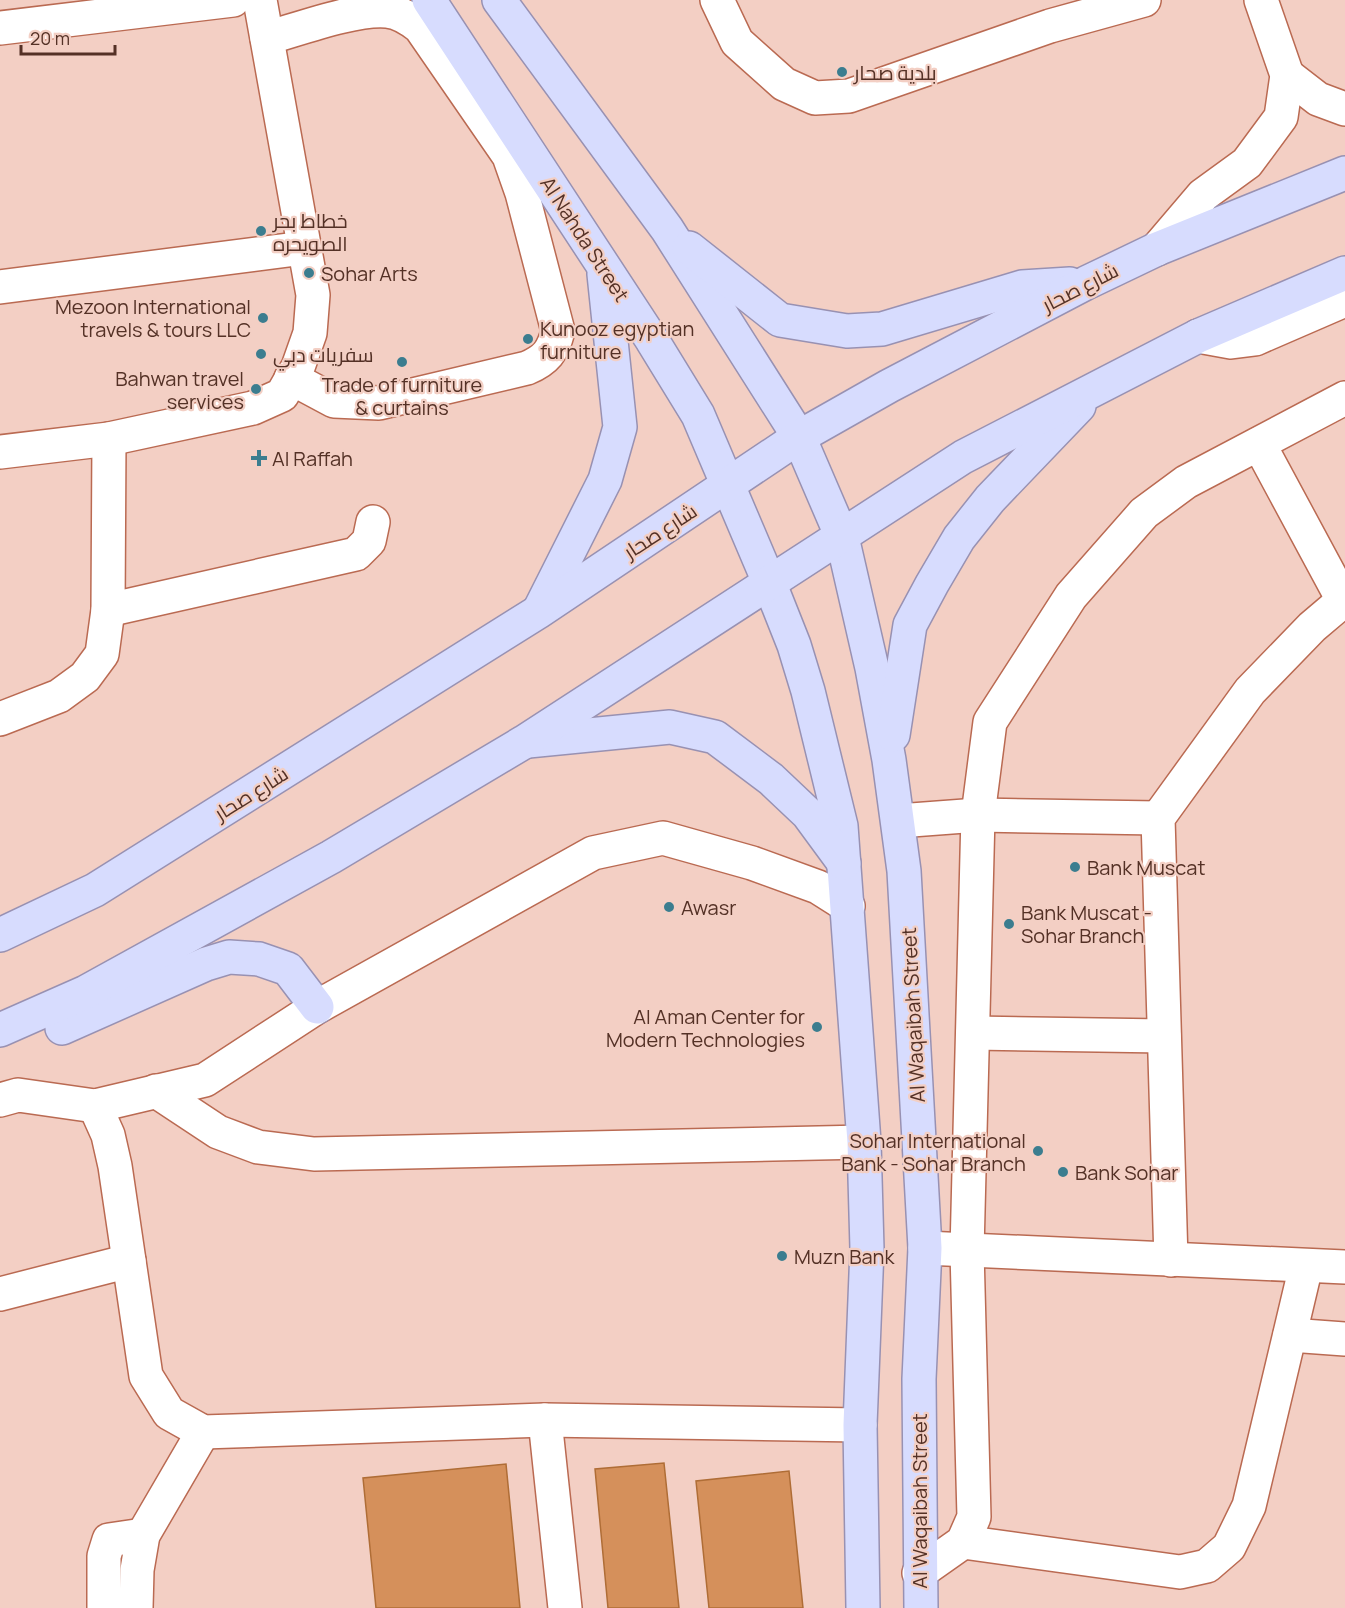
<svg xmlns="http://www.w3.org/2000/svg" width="1345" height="1608" viewBox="0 0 1345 1608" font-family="Manrope,Cairo,sans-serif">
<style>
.building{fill:#d5905b;stroke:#af6d36;stroke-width:1.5}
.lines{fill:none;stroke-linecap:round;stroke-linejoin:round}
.minor-casing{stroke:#ba6a52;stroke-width:36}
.major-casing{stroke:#9891b2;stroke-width:36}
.minor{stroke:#fff;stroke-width:33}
.major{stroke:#d7dcfe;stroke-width:33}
.poi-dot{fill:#3b7d8f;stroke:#f3cfc4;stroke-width:2}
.labels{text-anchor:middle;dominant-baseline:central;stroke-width:4.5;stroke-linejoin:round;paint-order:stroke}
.poi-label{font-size:20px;fill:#543126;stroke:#f3cfc4;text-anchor:start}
.street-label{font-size:20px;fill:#543126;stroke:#f3cfc4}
</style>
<rect width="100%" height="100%" fill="#f3cfc4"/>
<!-- building -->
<g class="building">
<path d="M664,1463L679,1608H608L595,1469Z"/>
<path d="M506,1464L520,1608H376L363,1478Z"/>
<path d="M789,1471L803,1608H709L696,1481Z"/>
</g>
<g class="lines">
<defs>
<g id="minor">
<path d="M717,0L737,42L784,84L815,98L849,96L1050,26L1144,0"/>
<path d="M0,28L233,0"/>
<path d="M267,38C299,29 356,8 387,11C400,12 410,19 420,27L509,156L522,193L558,331C553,351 546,360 527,368L379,403L334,401L291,378"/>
<path d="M1287,75L1318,99L1345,109"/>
<path d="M1157,249L1203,195L1247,163L1281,117L1287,75L1261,0"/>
<path d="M0,287L304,248"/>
<path d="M1198,336L1231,342L1255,339L1345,300"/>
<path d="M1259,444L1343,600"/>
<path d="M0,452L109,439L253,408L282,395L298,367L310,333L313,295L260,0"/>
<path d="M108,610L356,554L369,541L373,522"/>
<path d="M0,719L59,696L85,677L102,654L108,610L109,439"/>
<path d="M898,821L978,815L1158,818"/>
<path d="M973,1033L1164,1036"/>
<path d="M156,1091L218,1132L258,1147L314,1154L864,1142"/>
<path d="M0,1100L18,1095L95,1106L205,1080L317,1007L593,853L663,838L752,863L818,887L848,906"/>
<path d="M95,1106L108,1135L115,1166L146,1376L169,1413L203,1432L545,1420L860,1425"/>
<path d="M925,1248L1345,1267"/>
<path d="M1171,1260L1158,818L1250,691L1312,627L1345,599"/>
<path d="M0,1294L129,1261"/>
<path d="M1290,1335L1345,1339"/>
<path d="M545,1420L565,1608"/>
<path d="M963,1542L1180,1572L1207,1566L1229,1547L1249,1506L1306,1266"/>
<path d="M919,1573L963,1542L974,1517L967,1251L978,815L990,722L1071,596L1144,513L1186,482L1345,398"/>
<path d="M104,1608V1556L109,1540L143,1535"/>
<path d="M136,1608L137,1570L143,1535L203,1432"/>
</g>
<g id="major">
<path d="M429,0L652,340L698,415L769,582L794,645L808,691L841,826L864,1142L867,1249L860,1425L863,1608"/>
<path d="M499,0L667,229L799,437L842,537L872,668L889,760L904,871L925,1248L919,1379L921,1608"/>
<path d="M689,248L780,320L847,331L882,329L1022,287L1070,284"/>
<path d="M540,609L605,480L620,427L604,274"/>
<path d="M893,735L910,625L932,584L959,538L990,499L1079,406"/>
<path d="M528,741L670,727L715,737L771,779L808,814L844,863"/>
<path d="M0,935L95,890L538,612L799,437L889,386L1086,283L1157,249L1345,173"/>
<path d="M62,1028L206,964L229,957L259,959L288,969L317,1007"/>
<path d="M0,1030L86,992L331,857L524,742L963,457L1198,336L1345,273"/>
</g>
</defs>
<!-- minor casing -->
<use href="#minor" class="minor-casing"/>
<!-- major casing -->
<use href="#major" class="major-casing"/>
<!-- minor -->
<use href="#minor" class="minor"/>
<!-- major -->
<use href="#major" class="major"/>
</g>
<!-- markers -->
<g class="poi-dot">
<circle cx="842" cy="72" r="6"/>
<circle cx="261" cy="231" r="6"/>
<circle cx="309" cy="273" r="6"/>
<circle cx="263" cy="318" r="6"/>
<circle cx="528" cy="339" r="6"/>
<circle cx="261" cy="354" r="6"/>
<circle cx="402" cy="362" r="6"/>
<circle cx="256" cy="389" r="6"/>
<path d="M256 449h6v6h6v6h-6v6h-6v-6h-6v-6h6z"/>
<circle cx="1075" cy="867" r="6"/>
<circle cx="669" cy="907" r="6"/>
<circle cx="1009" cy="924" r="6"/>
<circle cx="817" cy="1027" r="6"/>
<circle cx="1038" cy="1151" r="6"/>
<circle cx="1063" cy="1172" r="6"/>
<circle cx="782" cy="1256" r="6"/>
</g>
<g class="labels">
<!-- poi labels -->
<g class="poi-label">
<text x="854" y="72">بلدية صحار</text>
<text x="273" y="220">خطاط بحر<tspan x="273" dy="23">الصويحره</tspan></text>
<text x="321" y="273">Sohar Arts</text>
<text x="251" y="306" text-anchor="end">Mezoon International<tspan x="251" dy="23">travels &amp; tours LLC</tspan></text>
<text x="540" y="328">Kunooz egyptian<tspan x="540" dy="23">furniture</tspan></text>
<text x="273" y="354">سفريات دبي</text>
<text x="244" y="378" text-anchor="end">Bahwan travel<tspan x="244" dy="23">services</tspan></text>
<text x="402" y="384" text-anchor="middle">Trade of furniture<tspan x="402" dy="23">&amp; curtains</tspan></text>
<text x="272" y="458">Al Raffah</text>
<text x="1087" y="867">Bank Muscat</text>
<text x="681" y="907">Awasr</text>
<text x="1021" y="912">Bank Muscat -<tspan x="1021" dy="23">Sohar Branch</tspan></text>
<text x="805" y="1016" text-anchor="end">Al Aman Center for<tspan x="805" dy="23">Modern Technologies</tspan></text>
<text x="1026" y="1140" text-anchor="end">Sohar International<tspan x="1026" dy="23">Bank - Sohar Branch</tspan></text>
<text x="1075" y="1172">Bank Sohar</text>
<text x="794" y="1256">Muzn Bank</text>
</g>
<!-- street labels -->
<g class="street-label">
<text transform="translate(585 239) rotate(57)">Al Nahda Street</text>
<text transform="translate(1080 287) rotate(-27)">شارع صحار</text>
<text transform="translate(660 531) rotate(-33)">شارع صحار</text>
<text transform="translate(251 793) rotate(-32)">شارع صحار</text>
<text transform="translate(913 1015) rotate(-93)">Al Waqaibah Street</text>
<text transform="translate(919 1501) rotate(-90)">Al Waqaibah Street</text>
</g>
</g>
<!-- scale -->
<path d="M21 45v9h94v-9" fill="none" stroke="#543126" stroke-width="3"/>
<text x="30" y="45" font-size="18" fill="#543126" stroke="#f3cfc4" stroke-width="4.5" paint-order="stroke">20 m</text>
</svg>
